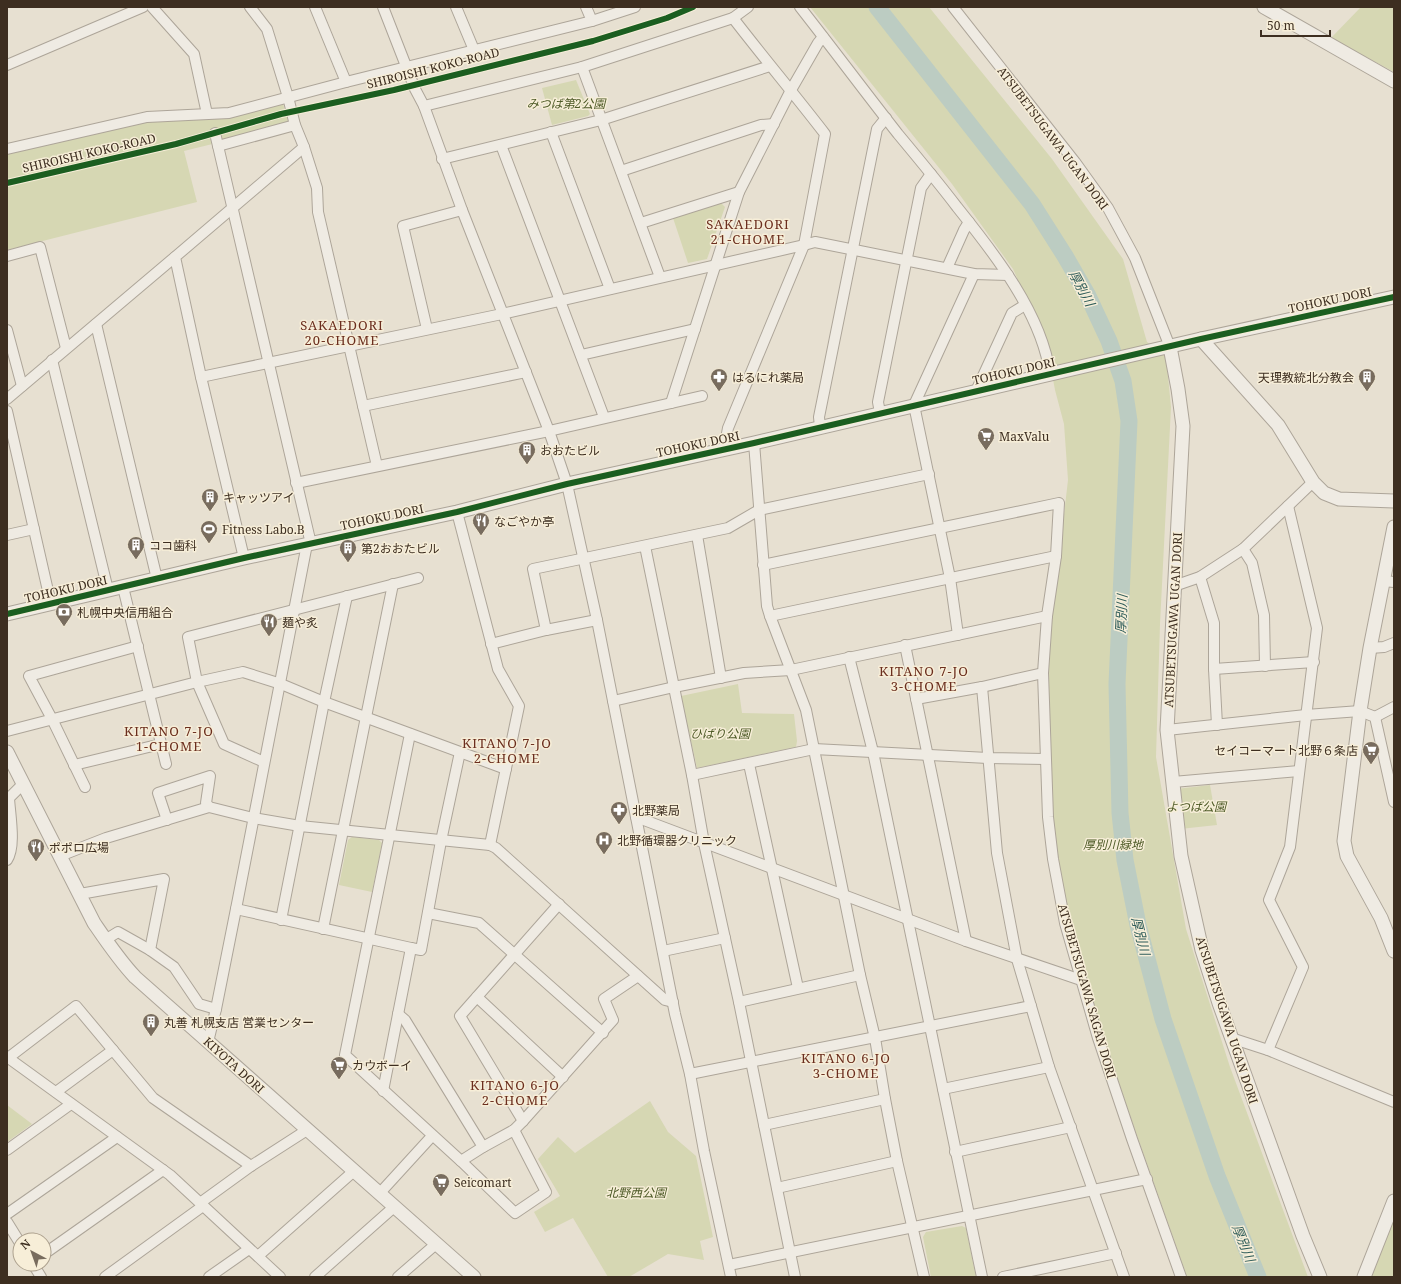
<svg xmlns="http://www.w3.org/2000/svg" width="1401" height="1284" viewBox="0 0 1401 1284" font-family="'Noto Serif','Noto Sans JP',serif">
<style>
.green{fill:#d6d7b3}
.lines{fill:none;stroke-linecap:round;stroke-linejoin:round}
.river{stroke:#bcccc2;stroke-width:17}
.minor-casing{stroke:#ada599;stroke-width:12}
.tertiary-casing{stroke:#ada599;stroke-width:15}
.minor{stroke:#efebe3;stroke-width:10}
.tertiary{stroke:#efebe3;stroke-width:13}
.cycleway-casing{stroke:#f7eed8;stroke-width:8}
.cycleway{stroke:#1b5e20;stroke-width:6}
.labels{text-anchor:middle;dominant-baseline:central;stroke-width:3;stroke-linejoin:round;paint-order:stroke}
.street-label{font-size:12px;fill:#3d2e20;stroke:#f7eed8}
.park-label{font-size:12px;font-style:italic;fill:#4d5a26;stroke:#f7eed8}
.poi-label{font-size:12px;fill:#3d2e20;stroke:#f7eed8;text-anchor:start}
.neighbourhood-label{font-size:13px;letter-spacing:1px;fill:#6b2e1e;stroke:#f7eed8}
.water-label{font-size:13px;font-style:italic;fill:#2f5d5a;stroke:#f7eed8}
</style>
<rect width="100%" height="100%" fill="#e7e0d1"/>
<!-- green -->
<g class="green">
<path d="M810,7H929L1052,159L1123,259L1147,342L1166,356L1171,407L1160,624L1156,757L1186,929L1230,1067L1308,1277H1187L1128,1110L1091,998L1073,937L1055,848L1046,679L1051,607L1062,532L1068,480L1064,424L1055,390L1046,342L1013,269L952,184Z"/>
<path d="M1361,7H1394V72L1331,38Z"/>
<path d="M576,80L590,114L588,116L552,125L542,88Z"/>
<path d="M282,100L289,125L184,151L197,202L7,250V154L147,121Z"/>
<path d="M721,203L725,207L707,259L688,263L673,218L675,216Z"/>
<path d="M738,684L742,713L794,714L797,741L796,747L697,768L681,696Z"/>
<path d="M1210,785L1217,825L1180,829L1176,789Z"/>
<path d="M352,837L379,840L382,843L372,892L339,885L348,840Z"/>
<path d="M650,1101L668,1132L696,1156L713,1237L700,1241L704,1260L668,1254L629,1277H608L573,1218L545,1232L534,1212L560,1196L538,1159L558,1137L575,1153Z"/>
<path d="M7,1105L32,1124L7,1142Z"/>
<path d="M1394,1207V1277H1371Z"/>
<path d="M962,1226L966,1228L976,1277H931L923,1237L926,1232Z"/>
</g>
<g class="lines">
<!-- river -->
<path class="river" d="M877,7L1032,204L1065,256L1088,296L1109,341L1123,381L1129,421L1117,684L1120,813L1125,860L1138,925L1163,1019L1217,1176L1258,1277"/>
<defs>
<g id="minor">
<path d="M152,7L194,54L207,114"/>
<path d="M315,7L346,82"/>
<path d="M383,7L415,89L424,106L462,210L549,431L567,484L597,620L675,1014L690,1074L704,1151L731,1277"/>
<path d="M456,7L474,50"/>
<path d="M586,7L592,21"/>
<path d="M800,7C833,49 865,92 898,134C918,158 938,182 957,207C994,253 1042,314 1050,374"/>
<path d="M953,7L1075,162L1108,208L1135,258L1170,347"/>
<path d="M733,18C763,57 795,95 825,134L804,245L815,242L974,274L1008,275"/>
<path d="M7,65L143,7"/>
<path d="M582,67L660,277"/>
<path d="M424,106L582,67L733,18L748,7"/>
<path d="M551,132L610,289"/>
<path d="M215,133L311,544"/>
<path d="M501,145L604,417"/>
<path d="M218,146L295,125"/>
<path d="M304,147L317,188L318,212L377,466"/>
<path d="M7,149L147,117L229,113L346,82L592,21L635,7"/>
<path d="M442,159L601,120L770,66"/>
<path d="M621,171L761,125L774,124"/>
<path d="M641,223L739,192"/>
<path d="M7,256L40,247L66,348"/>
<path d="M947,268L964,230L969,222"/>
<path d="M96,324L157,579"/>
<path d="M427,329L403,226L462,210"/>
<path d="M7,330L22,386"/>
<path d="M581,355L695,329"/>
<path d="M52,360L108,590"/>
<path d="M201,377L502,314L804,245L728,428L724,449"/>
<path d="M976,391L1012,313L1025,305"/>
<path d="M7,399L175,257"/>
<path d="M671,403L739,192L791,90L818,43L823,37"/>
<path d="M363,406L526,372"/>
<path d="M7,411L51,604"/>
<path d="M880,413L878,402L921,188L931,174"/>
<path d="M820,427L819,417L877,129L886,118"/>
<path d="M754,443L767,606L770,616L806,710L860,975L875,1038L885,1099L897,1161L924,1277"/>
<path d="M296,483L549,431L702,396"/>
<path d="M457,512L498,669L519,706L490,845"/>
<path d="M7,535L34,529"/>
<path d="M697,535L721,678"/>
<path d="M645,546L692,775L704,843L739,1002L795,1277"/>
<path d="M1243,549L1252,563L1264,615L1265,666"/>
<path d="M244,558L201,377L175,257L304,147L295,125L288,97L267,29L250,7"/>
<path d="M763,565L1059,503L1056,556L1047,616L1043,673L1048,817L1053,859L1065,923L1098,1038L1132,1139L1181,1277"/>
<path d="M1200,577L1214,623V669L1217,725"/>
<path d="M1383,581L1394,582"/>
<path d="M1174,586L1200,577L1243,549L1313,482"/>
<path d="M123,587L166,764"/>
<path d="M770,616L1056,556"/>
<path d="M546,630L533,569L728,528L759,510L929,474"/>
<path d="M958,635L950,578L914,405L974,274"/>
<path d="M491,644L546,630L597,620"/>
<path d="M905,645L966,941"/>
<path d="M1370,648L1384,647L1394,643"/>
<path d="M849,657L873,752L982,1277"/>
<path d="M1214,669L1314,662"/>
<path d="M982,687L997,853L1017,959L1049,1067L1124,1277"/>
<path d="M916,699L982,687L1043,673"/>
<path d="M613,701L674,687L744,673L791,670L1047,616"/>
<path d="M1375,717L1394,707"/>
<path d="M1167,730L1306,715L1360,711L1375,717L1394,802"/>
<path d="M7,731L197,682L243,672L281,684L324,702L506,769"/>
<path d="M410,734L345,1055L461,1161L515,1213L546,1192L514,1130"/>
<path d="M264,762L224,744L197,682L188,637L418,578"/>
<path d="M749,764L798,988"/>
<path d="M74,765L161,744"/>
<path d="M692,775L814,749L988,758L1045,759"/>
<path d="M1173,782L1299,771"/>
<path d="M85,787L52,719L29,676L138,646"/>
<path d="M636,817L966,941L1081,980"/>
<path d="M167,820L158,793L210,776L206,803L209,807"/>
<path d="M60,856L106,838L209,807L253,818L300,826L490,845L496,848L665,1000L673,1002"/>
<path d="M7,860C16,847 10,815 9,798L23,784"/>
<path d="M80,894L164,879L150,950"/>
<path d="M236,909L411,948"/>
<path d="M428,913L479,923L603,1033"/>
<path d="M281,920L324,702L347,596"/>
<path d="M323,929L393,584"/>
<path d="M105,940L118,932L150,950L174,967L199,1004L216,1009"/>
<path d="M663,951L725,938"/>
<path d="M477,997L563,1077"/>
<path d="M739,1002L860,975"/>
<path d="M398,1014L405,1020L483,1147"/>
<path d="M1231,1038L1268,1050L1394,1102"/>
<path d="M208,1042L216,1009L236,909L307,544"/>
<path d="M1268,1050L1303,967L1269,900L1290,847L1317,628L1288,506"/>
<path d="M7,1057L170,1175L280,1277"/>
<path d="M8,1058L76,1006L153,1098L251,1166"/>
<path d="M690,1074L1031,1006"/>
<path d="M943,1089L1049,1067"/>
<path d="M383,1091L411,948L421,950L441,841L460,752"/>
<path d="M56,1092L113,1050"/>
<path d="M523,1121L460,1016L559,904"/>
<path d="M764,1125L885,1099"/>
<path d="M7,1150L71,1104"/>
<path d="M955,1152L1071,1127"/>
<path d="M461,1161L483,1147L514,1130L523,1121L613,1020L604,999L638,976"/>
<path d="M777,1188L897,1161"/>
<path d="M379,1194L432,1136"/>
<path d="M200,1203L251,1166L307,1130"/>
<path d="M7,1214L117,1137"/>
<path d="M7,1222L20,1243"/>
<path d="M44,1254L163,1170"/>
<path d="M258,1256L354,1171"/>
<path d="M33,1264L41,1277"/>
<path d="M729,1265L1147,1179"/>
<path d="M105,1277L203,1206"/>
<path d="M209,1277L249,1249"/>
<path d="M315,1277L394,1207"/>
<path d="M398,1277L436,1244"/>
<path d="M1003,1277L1116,1253"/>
</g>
<g id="tertiary">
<path d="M1264,7L1394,81"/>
<path d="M1201,339L1278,425L1313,482L1324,493L1339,499L1394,501"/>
<path d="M1170,347L1178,389L1183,426L1167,730L1181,856L1202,950L1219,1003L1303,1236L1320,1277"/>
<path d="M1394,527L1370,648L1360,711L1344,841L1347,856L1381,918L1394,951"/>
<path d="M7,614L244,558L457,512L567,484L754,443L1201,339L1394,297"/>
<path d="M7,752L94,923C107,942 119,960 135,977L474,1277"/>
<path d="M1364,1277L1394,1201"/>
</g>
</defs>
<!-- minor casing -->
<use href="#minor" class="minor-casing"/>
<!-- tertiary casing -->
<use href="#tertiary" class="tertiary-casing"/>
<!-- minor -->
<use href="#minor" class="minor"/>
<!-- tertiary -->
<use href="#tertiary" class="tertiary"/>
<defs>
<g id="cycleway">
<path d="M7,183L176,144L281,114L394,90L593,41L667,18L693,7"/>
<path d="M7,614L244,558L457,512L567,484L754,443L1201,339L1394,297"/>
</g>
</defs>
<!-- cycleway casing -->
<use href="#cycleway" class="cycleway-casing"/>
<!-- cycleway -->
<use href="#cycleway" class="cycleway"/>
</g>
<!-- icons -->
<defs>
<symbol id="pharmacy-pin" viewBox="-11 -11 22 30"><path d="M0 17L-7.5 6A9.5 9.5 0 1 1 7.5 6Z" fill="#786c5e" stroke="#f7eed8"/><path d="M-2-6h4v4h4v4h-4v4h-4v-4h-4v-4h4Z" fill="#fff"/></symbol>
<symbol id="building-pin" viewBox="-11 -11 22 30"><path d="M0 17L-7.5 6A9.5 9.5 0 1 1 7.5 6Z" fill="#786c5e" stroke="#f7eed8"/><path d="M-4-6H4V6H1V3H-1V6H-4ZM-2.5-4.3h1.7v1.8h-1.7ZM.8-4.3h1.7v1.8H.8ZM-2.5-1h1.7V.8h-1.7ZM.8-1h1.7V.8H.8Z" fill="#fff"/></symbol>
<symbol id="supermarket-pin" viewBox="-11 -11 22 30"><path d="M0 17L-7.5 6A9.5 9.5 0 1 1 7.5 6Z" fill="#786c5e" stroke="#f7eed8"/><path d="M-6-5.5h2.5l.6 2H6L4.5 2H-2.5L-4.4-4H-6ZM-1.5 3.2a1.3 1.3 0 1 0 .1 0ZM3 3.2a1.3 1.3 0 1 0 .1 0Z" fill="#fff"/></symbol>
<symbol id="restaurant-pin" viewBox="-11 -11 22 30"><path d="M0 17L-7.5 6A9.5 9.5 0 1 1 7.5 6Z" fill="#786c5e" stroke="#f7eed8"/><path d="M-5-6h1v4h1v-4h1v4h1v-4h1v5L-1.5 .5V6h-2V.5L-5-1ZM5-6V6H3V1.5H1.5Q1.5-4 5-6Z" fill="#fff"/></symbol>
<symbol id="stadium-pin" viewBox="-11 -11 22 30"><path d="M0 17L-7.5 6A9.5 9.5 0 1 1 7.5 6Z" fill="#786c5e" stroke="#f7eed8"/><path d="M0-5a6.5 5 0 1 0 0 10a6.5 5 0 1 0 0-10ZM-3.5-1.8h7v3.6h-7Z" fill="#fff"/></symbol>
<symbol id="bank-pin" viewBox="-11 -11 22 30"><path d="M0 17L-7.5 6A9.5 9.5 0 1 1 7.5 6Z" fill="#786c5e" stroke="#f7eed8"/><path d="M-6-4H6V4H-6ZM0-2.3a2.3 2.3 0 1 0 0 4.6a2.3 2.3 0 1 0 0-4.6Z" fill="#fff"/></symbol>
<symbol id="hospital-pin" viewBox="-11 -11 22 30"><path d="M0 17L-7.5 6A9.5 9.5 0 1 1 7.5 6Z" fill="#786c5e" stroke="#f7eed8"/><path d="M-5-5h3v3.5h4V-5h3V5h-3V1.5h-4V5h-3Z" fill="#fff"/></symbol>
</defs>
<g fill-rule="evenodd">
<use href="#pharmacy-pin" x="709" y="367" width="20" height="27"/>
<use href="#building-pin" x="1357" y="367" width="20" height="27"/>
<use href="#supermarket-pin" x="976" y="426" width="20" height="27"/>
<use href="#building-pin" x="517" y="440" width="20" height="27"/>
<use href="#building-pin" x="200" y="487" width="20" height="27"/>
<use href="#restaurant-pin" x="471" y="511" width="20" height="27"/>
<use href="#stadium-pin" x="199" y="519" width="20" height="27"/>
<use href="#building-pin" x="126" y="535" width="20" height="27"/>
<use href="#building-pin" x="338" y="538" width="20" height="27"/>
<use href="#bank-pin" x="54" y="602" width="20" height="27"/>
<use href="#restaurant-pin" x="259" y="612" width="20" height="27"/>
<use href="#supermarket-pin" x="1361" y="740" width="20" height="27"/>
<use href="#pharmacy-pin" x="609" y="800" width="20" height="27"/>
<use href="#hospital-pin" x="594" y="830" width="20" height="27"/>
<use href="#restaurant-pin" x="26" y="837" width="20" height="27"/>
<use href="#building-pin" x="141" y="1012" width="20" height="27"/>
<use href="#supermarket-pin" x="329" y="1055" width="20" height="27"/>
<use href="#supermarket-pin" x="431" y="1172" width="20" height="27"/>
</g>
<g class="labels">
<!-- street labels -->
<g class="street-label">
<text transform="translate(433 68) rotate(-14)">SHIROISHI KOKO-ROAD</text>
<text transform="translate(1053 138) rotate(53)">ATSUBETSUGAWA UGAN DORI</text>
<text transform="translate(89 153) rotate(-13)">SHIROISHI KOKO-ROAD</text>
<text transform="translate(1330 300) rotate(-12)">TOHOKU DORI</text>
<text transform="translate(1014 371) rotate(-13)">TOHOKU DORI</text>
<text transform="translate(698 444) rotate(-12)">TOHOKU DORI</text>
<text transform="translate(382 517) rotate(-12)">TOHOKU DORI</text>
<text transform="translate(66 589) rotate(-13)">TOHOKU DORI</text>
<text transform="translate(1173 620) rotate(-87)">ATSUBETSUGAWA UGAN DORI</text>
<text transform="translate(1087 991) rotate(74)">ATSUBETSUGAWA SAGAN DORI</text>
<text transform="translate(1227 1020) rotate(72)">ATSUBETSUGAWA UGAN DORI</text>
<text transform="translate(234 1065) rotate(42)">KIYOTA DORI</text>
</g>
<!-- park labels -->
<g class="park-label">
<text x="566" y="103">みつば第2公園</text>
<text x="720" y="733">ひばり公園</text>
<text x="1196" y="806">よつば公園</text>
<text x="1113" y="844">厚別川緑地</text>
<text x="636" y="1192">北野西公園</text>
</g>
<!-- poi labels -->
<g class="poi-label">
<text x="732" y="377">はるにれ薬局</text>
<text x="1354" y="377" text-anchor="end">天理教統北分教会</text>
<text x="999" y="436">MaxValu</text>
<text x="540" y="450">おおたビル</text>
<text x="223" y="497">キャッツアイ</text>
<text x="494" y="521">なごやか亭</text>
<text x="222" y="529">Fitness Labo.B</text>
<text x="149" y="545">ココ歯科</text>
<text x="361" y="548">第2おおたビル</text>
<text x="77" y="612">札幌中央信用組合</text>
<text x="282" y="622">麺や炙</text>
<text x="1358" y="750" text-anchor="end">セイコーマート北野６条店</text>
<text x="632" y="810">北野薬局</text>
<text x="617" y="840">北野循環器クリニック</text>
<text x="49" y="847">ポポロ広場</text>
<text x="164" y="1022">丸善 札幌支店 営業センター</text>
<text x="352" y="1065">カウボーイ</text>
<text x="454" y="1182">Seicomart</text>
</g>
<!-- neighbourhood labels -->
<g class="neighbourhood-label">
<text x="748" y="224">SAKAEDORI<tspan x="748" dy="15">21-CHOME</tspan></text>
<text x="342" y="325">SAKAEDORI<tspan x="342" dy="15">20-CHOME</tspan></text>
<text x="924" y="671">KITANO 7-JO<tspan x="924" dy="15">3-CHOME</tspan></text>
<text x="169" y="731">KITANO 7-JO<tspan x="169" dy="15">1-CHOME</tspan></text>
<text x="507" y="743">KITANO 7-JO<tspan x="507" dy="15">2-CHOME</tspan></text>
<text x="846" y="1058">KITANO 6-JO<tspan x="846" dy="15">3-CHOME</tspan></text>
<text x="515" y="1085">KITANO 6-JO<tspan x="515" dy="15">2-CHOME</tspan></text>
</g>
<!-- water labels -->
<g class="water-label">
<text transform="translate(1082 288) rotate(62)">厚別川</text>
<text transform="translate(1121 614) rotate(-87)">厚別川</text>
<text transform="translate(1141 936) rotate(76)">厚別川</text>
<text transform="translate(1244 1243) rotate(68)">厚別川</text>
</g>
</g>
<!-- border -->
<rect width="1401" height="1284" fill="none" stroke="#3d2e20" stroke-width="16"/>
<!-- north arrow -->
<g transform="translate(32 1252) rotate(319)"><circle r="19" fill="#f7eed8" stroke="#ada18e"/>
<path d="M0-3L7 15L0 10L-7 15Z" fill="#786c5e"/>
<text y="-6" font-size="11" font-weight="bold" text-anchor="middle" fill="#3d2e20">N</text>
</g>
<!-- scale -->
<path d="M1261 30v6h69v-6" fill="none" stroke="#3d2e20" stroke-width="2"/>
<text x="1267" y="30" font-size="12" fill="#3d2e20" stroke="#f7eed8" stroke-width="3" paint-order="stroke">50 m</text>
</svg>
